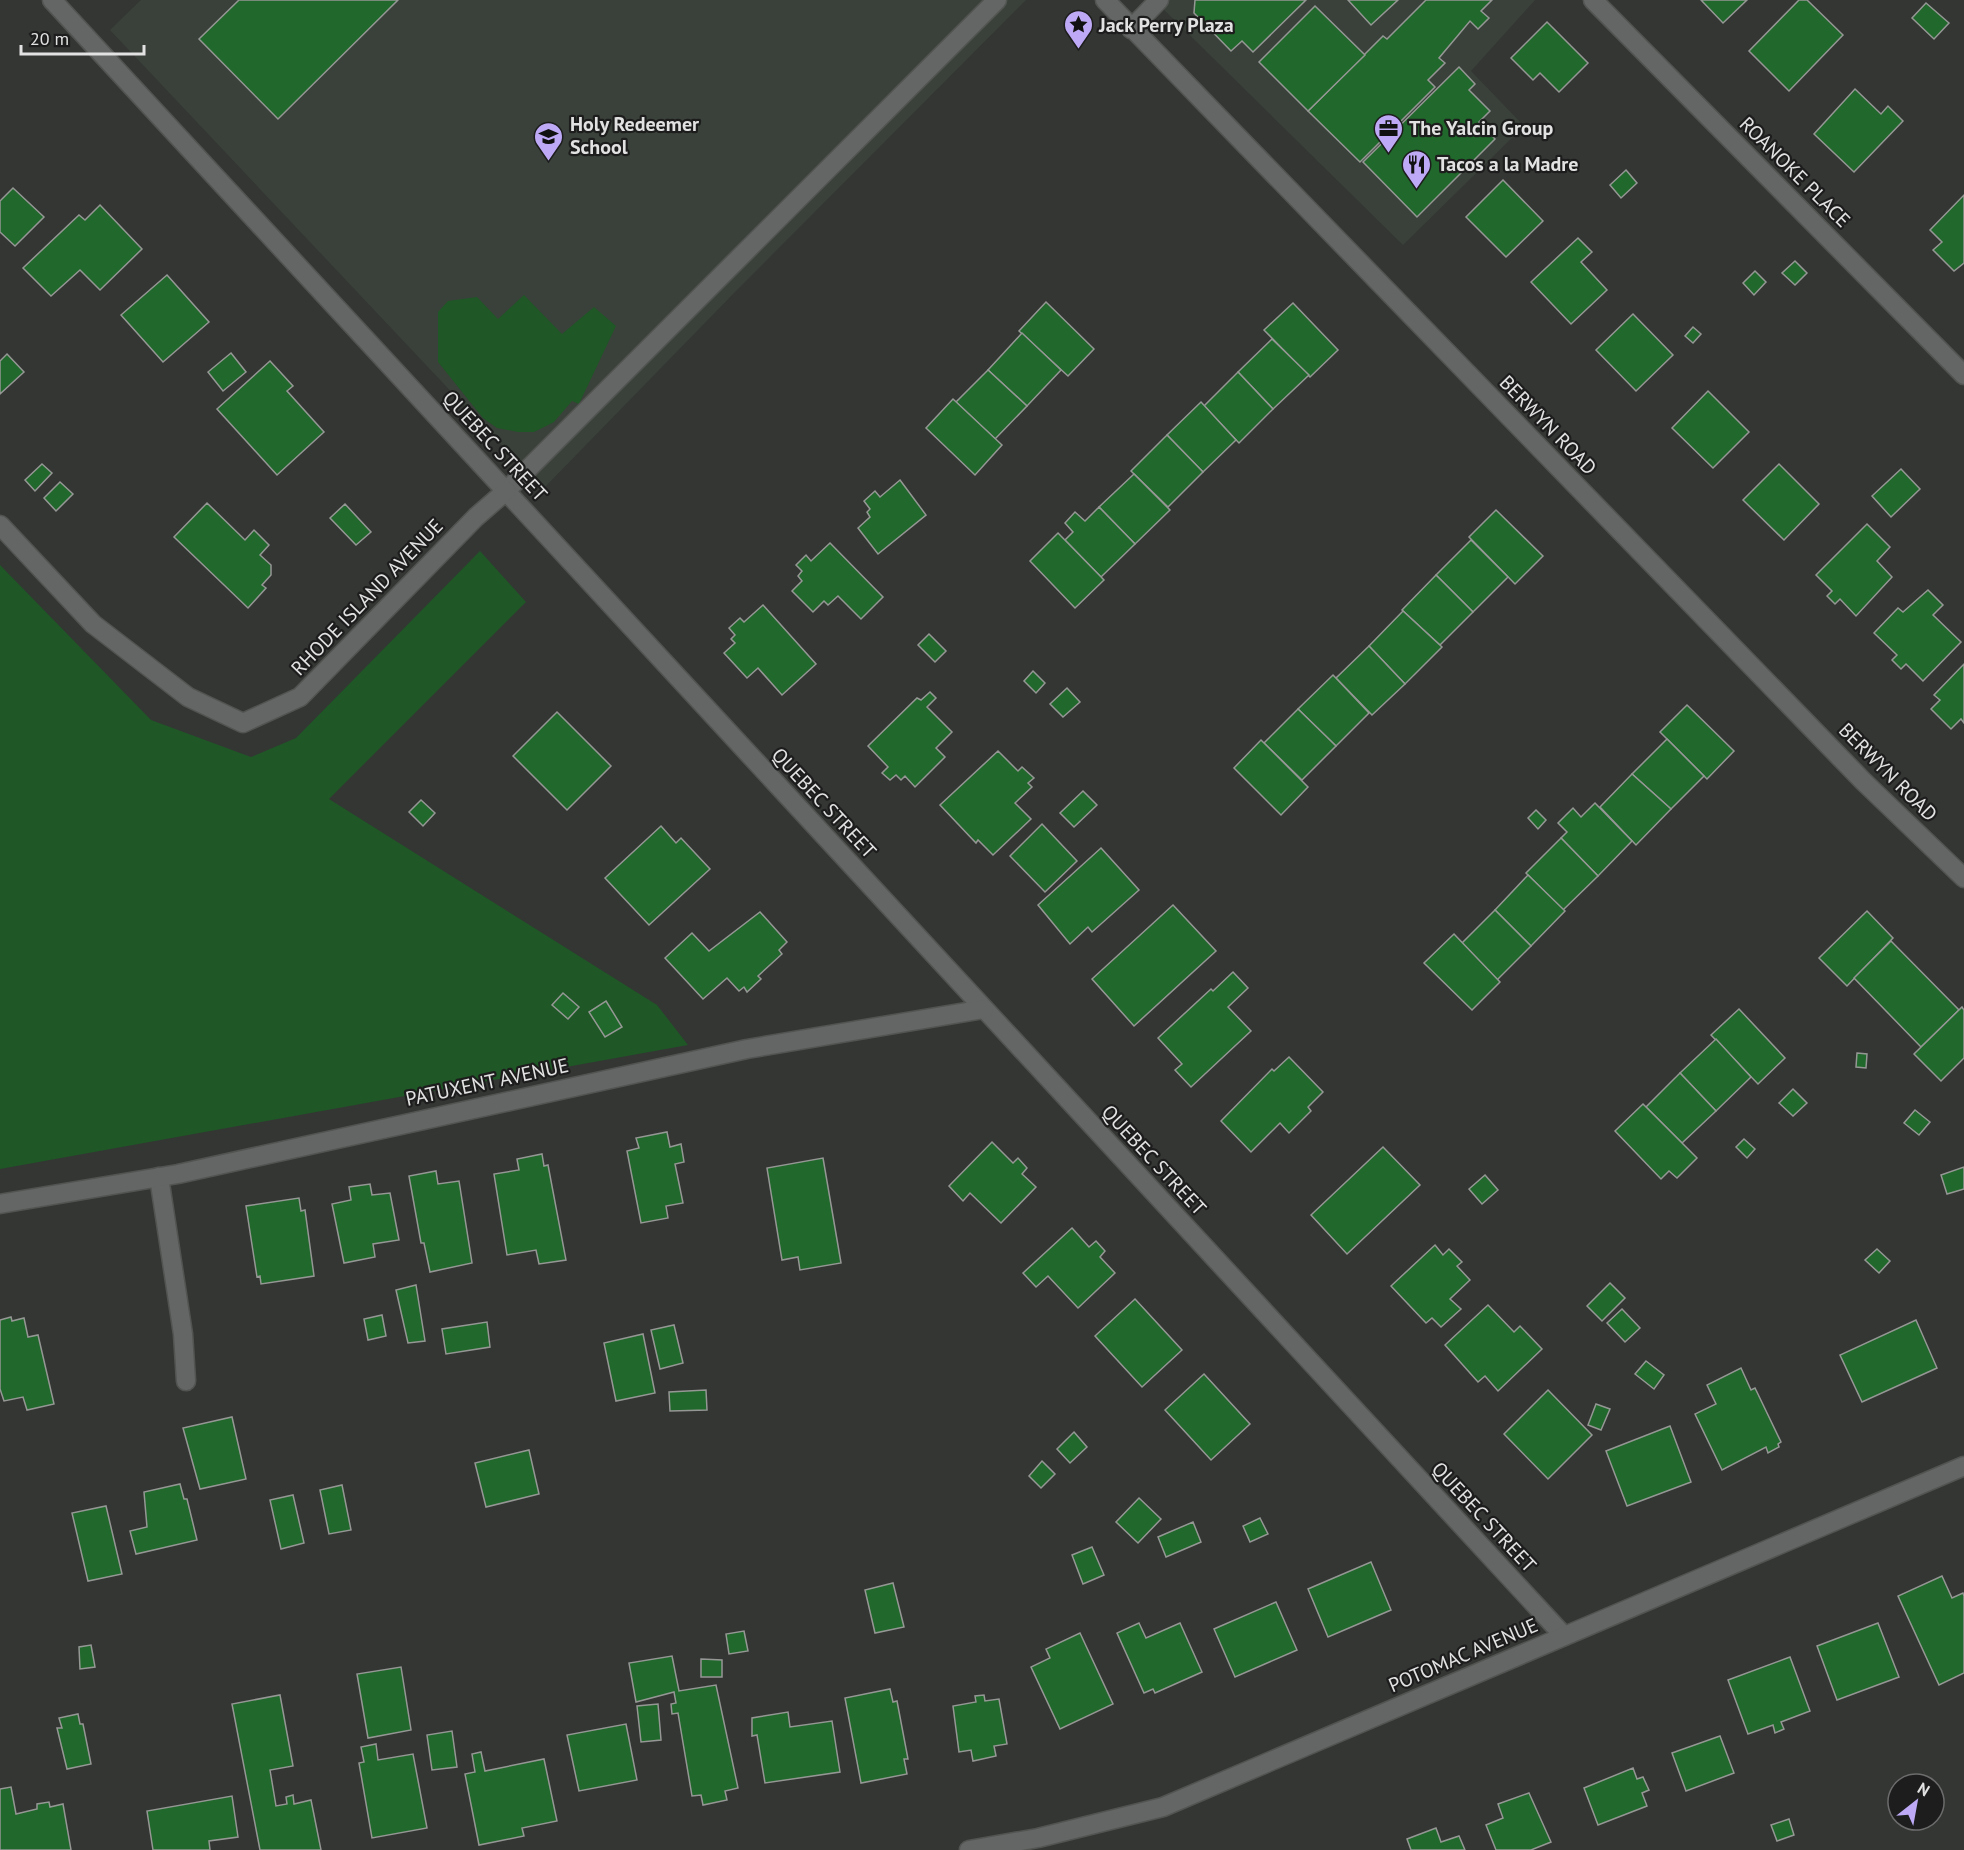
<svg xmlns="http://www.w3.org/2000/svg" width="1964" height="1850" viewBox="0 0 1964 1850" font-family="'PT Sans',sans-serif">
<style>
.built{fill:#3a413a}
.green{fill:#1f5726}
.building{fill:#20682b;stroke:#959795;stroke-width:1.5}
.lines{fill:none;stroke-linecap:round;stroke-linejoin:round}
.lane-casing{stroke:#525452;stroke-width:21}
.street-casing{stroke:#525452;stroke-width:21}
.lane{stroke:#636664;stroke-width:18}
.street{stroke:#636664;stroke-width:18}
.labels{text-anchor:middle;dominant-baseline:central;stroke-width:4.5;stroke-linejoin:round;paint-order:stroke}
.poi-label{font-size:20px;font-weight:bold;fill:#e1e2e1;stroke:#1c1d1c;text-anchor:start}
.street-label{font-size:20px;fill:#e1e2e1;stroke:#1c1d1c}
</style>
<rect width="100%" height="100%" fill="#343634"/>
<!-- built -->
<g class="built">
<path d="M141,0H1026L735,292L543,489L110,30Z"/>
<path d="M1154,0H1535L1471,71L1524,126L1403,245Z"/>
</g>
<!-- green -->
<g class="green">
<path d="M524,295L562,334L594,307L616,326L579,404L572,401L554,422L534,432H518L497,428L483,418L438,362V312L448,301L477,297L498,319Z"/>
<path d="M480,551L526,602L329,799L657,1005L688,1045L0,1169V565L151,720L251,757L296,738Z"/>
</g>
<!-- building -->
<g class="building">
<path d="M239,0H398L278,119L199,39Z"/>
<path d="M1195,0H1306L1253,52L1242,41L1231,51L1194,13Z"/>
<path d="M1348,0H1398L1371,25Z"/>
<path d="M1426,0H1492L1481,11L1489,18L1478,29L1470,21L1439,58L1445,63L1428,80L1435,87L1360,162L1308,111L1383,36L1387,39Z"/>
<path d="M1701,0H1747L1723,23Z"/>
<path d="M1799,0H1807L1843,35L1789,91L1749,51Z"/>
<path d="M1926,3L1949,23L1934,39L1912,18Z"/>
<path d="M1315,6L1365,55L1308,111L1259,62Z"/>
<path d="M1547,22L1588,63L1559,92L1540,73L1533,80L1511,58Z"/>
<path d="M1459,67L1475,84L1469,90L1490,111L1479,122L1495,139L1417,217L1363,162Z"/>
<path d="M1855,89L1881,114L1888,106L1903,121L1854,172L1814,134Z"/>
<path d="M1626,170L1637,183L1621,198L1610,185Z"/>
<path d="M1503,180L1543,221L1506,257L1466,217Z"/>
<path d="M13,188L44,217L15,246L0,232V201Z"/>
<path d="M1964,195V263L1954,271L1933,250L1942,242L1930,230Z"/>
<path d="M100,205L142,249L100,290L80,270L51,296L23,268L79,215L85,220Z"/>
<path d="M1578,238L1592,252L1581,262L1607,290L1571,324L1531,282Z"/>
<path d="M1795,261L1807,273L1795,285L1782,273Z"/>
<path d="M1755,271L1766,282L1754,295L1743,283Z"/>
<path d="M167,275L209,322L163,362L121,315Z"/>
<path d="M1046,302L1094,349L1068,376L1019,331Z"/>
<path d="M1293,303L1338,350L1310,377L1264,330Z"/>
<path d="M1633,314L1673,355L1636,391L1596,350Z"/>
<path d="M1693,327L1701,334L1693,343L1685,336Z"/>
<path d="M1022,333L1061,370L1027,406L988,370Z"/>
<path d="M1272,339L1309,375L1273,409L1238,372Z"/>
<path d="M231,353L246,372L223,391L208,372Z"/>
<path d="M7,354L24,372L0,394V361Z"/>
<path d="M270,361L293,386L287,391L324,432L277,475L217,409Z"/>
<path d="M988,370L1027,406L995,439L956,402Z"/>
<path d="M1238,372L1273,409L1239,443L1204,406Z"/>
<path d="M1708,391L1749,432L1713,468L1672,428Z"/>
<path d="M953,399L1002,445L975,475L926,428Z"/>
<path d="M1201,402L1236,440L1203,472L1167,435Z"/>
<path d="M1167,435L1203,472L1168,507L1131,471Z"/>
<path d="M42,464L52,473L35,491L25,480Z"/>
<path d="M1779,464L1819,504L1784,540L1743,500Z"/>
<path d="M1901,469L1920,489L1891,517L1872,496Z"/>
<path d="M1134,474L1170,510L1135,544L1099,507Z"/>
<path d="M900,480L926,515L878,554L858,528L870,517L867,512L870,509L864,501L875,491L880,497Z"/>
<path d="M60,482L73,494L56,511L44,498Z"/>
<path d="M207,503L245,540L254,530L269,545L260,555L271,565V575L262,585L266,588L248,608L174,537Z"/>
<path d="M345,504L371,532L356,545L330,518Z"/>
<path d="M1099,507L1135,544L1101,577L1065,540L1073,532L1065,523L1075,512L1085,521Z"/>
<path d="M1496,510L1543,556L1515,584L1469,537Z"/>
<path d="M1867,524L1890,547L1877,561L1892,577L1856,616L1840,599L1835,604L1827,596L1832,591L1816,575Z"/>
<path d="M1058,533L1104,580L1075,608L1030,561Z"/>
<path d="M1471,540L1508,577L1473,612L1436,575Z"/>
<path d="M830,543L883,597L861,619L838,596L828,605L824,601L813,612L792,591L802,581L798,576L802,571L796,565L806,555L811,561Z"/>
<path d="M1436,575L1473,612L1440,645L1402,610Z"/>
<path d="M1928,590L1943,605L1933,615L1961,642L1923,681L1906,664L1901,669L1892,660L1897,655L1874,633L1898,608L1903,612Z"/>
<path d="M763,605L816,664L782,695L758,668L747,678L724,653L735,643L731,639L735,635L729,628L740,618L744,622Z"/>
<path d="M1403,611L1442,647L1405,684L1369,646Z"/>
<path d="M929,634L946,651L935,662L918,645Z"/>
<path d="M1369,646L1405,684L1372,715L1336,678Z"/>
<path d="M1964,664V723L1961,719L1951,729L1931,709L1940,700L1934,695Z"/>
<path d="M1033,671L1045,683L1036,693L1024,681Z"/>
<path d="M1333,675L1369,713L1336,746L1298,709Z"/>
<path d="M1067,688L1080,702L1063,717L1050,704Z"/>
<path d="M930,692L936,698L927,707L952,732L936,748L945,757L915,787L905,776L901,780L896,775L890,780L882,773L888,767L868,746L917,698L921,700Z"/>
<path d="M1687,705L1734,751L1707,779L1660,732Z"/>
<path d="M1298,709L1336,746L1302,780L1264,743Z"/>
<path d="M557,712L611,766L567,810L513,756Z"/>
<path d="M1667,739L1704,776L1671,809L1632,774Z"/>
<path d="M1261,740L1308,787L1281,815L1234,768Z"/>
<path d="M998,751L1018,771L1022,767L1034,778L1028,783L1032,787L1015,803L1031,819L993,855L978,840L976,843L940,805Z"/>
<path d="M1632,774L1671,809L1636,845L1600,807Z"/>
<path d="M1083,791L1097,805L1074,827L1060,813Z"/>
<path d="M421,800L435,813L423,826L409,812Z"/>
<path d="M1595,803L1632,841L1598,876L1561,838L1567,832L1558,823L1573,808L1581,817Z"/>
<path d="M1536,810L1546,820L1538,829L1528,818Z"/>
<path d="M1042,824L1077,861L1045,892L1010,856Z"/>
<path d="M661,826L676,843L681,838L710,869L649,925L605,878Z"/>
<path d="M1561,838L1598,876L1563,910L1526,873Z"/>
<path d="M1101,848L1139,890L1092,932L1088,927L1070,944L1038,905Z"/>
<path d="M1528,875L1565,911L1531,946L1495,910Z"/>
<path d="M1173,905L1216,951L1134,1026L1092,979Z"/>
<path d="M1495,910L1531,946L1497,980L1462,943Z"/>
<path d="M1867,911L1893,938L1847,986L1819,958Z"/>
<path d="M760,912L787,942L779,950L782,954L758,976L761,979L747,992L744,987L739,991L727,978L703,999L665,958L692,933L709,951Z"/>
<path d="M1454,934L1500,982L1472,1010L1424,963Z"/>
<path d="M1891,941L1959,1010L1921,1047L1854,978Z"/>
<path d="M1233,972L1248,988L1228,1007L1251,1031L1191,1087L1175,1070L1182,1064L1158,1038L1211,989L1213,991Z"/>
<path d="M563,993L579,1007L568,1019L552,1005Z"/>
<path d="M606,1001L622,1027L605,1037L589,1012Z"/>
<path d="M1962,1007L1964,1010V1058L1941,1081L1914,1054Z"/>
<path d="M1739,1009L1785,1058L1758,1084L1711,1035Z"/>
<path d="M1716,1039L1751,1077L1716,1111L1680,1073Z"/>
<path d="M1857,1053L1867,1054L1866,1068L1856,1067Z"/>
<path d="M1289,1057L1323,1092L1308,1107L1311,1111L1289,1133L1280,1123L1251,1152L1221,1121L1272,1069L1274,1071Z"/>
<path d="M1680,1073L1716,1111L1682,1143L1646,1107Z"/>
<path d="M1793,1089L1807,1103L1793,1116L1779,1103Z"/>
<path d="M1643,1104L1697,1158L1677,1178L1669,1171L1661,1179L1615,1131Z"/>
<path d="M1915,1110L1930,1122L1919,1135L1904,1123Z"/>
<path d="M667,1132L670,1147L681,1144L684,1162L675,1164L683,1203L666,1206L668,1218L641,1223L627,1151L639,1148L636,1138Z"/>
<path d="M1744,1139L1755,1149L1747,1158L1736,1147Z"/>
<path d="M992,1142L1013,1163L1018,1158L1027,1168L1022,1174L1036,1187L1001,1223L970,1193L963,1201L949,1186Z"/>
<path d="M1383,1147L1420,1185L1347,1254L1311,1215Z"/>
<path d="M542,1154L544,1166L548,1165L566,1260L539,1264L536,1250L507,1255L494,1174L519,1170L517,1159Z"/>
<path d="M823,1158L841,1263L800,1270L798,1257L782,1260L767,1168Z"/>
<path d="M1964,1167V1189L1947,1194L1941,1175Z"/>
<path d="M436,1171L438,1184L459,1181L472,1263L430,1272L424,1243H421L409,1176Z"/>
<path d="M1485,1175L1498,1190L1482,1204L1469,1189Z"/>
<path d="M370,1184L372,1195L390,1193L399,1240L373,1244L375,1257L344,1263L332,1204L351,1200L349,1187Z"/>
<path d="M299,1198L301,1211L305,1210L314,1276L261,1284L260,1276L257,1277L246,1206Z"/>
<path d="M1072,1228L1089,1247L1096,1241L1105,1251L1100,1257L1115,1273L1078,1308L1048,1276L1036,1287L1023,1273Z"/>
<path d="M1435,1245L1443,1255L1449,1249L1462,1262L1457,1266L1470,1280L1450,1299L1461,1309L1441,1327L1432,1318L1426,1323L1391,1286Z"/>
<path d="M1877,1249L1890,1261L1879,1273L1865,1260Z"/>
<path d="M1610,1283L1625,1298L1602,1321L1587,1306Z"/>
<path d="M416,1285L425,1341L408,1343L396,1290Z"/>
<path d="M1135,1299L1182,1350L1142,1387L1095,1336Z"/>
<path d="M1488,1305L1514,1332L1520,1326L1542,1349L1498,1391L1485,1376L1478,1382L1445,1345Z"/>
<path d="M1622,1309L1640,1328L1625,1342L1607,1323Z"/>
<path d="M382,1315L386,1336L368,1340L364,1319Z"/>
<path d="M11,1317L12,1321L24,1318L28,1337L38,1335L54,1404L27,1410L23,1397L4,1401L0,1389V1320Z"/>
<path d="M1916,1320L1937,1368L1862,1402L1840,1355Z"/>
<path d="M487,1322L490,1347L446,1354L442,1329Z"/>
<path d="M674,1325L683,1363L660,1369L651,1330Z"/>
<path d="M643,1334L655,1393L616,1401L604,1343Z"/>
<path d="M1646,1361L1664,1375L1654,1389L1635,1374Z"/>
<path d="M1741,1368L1751,1390L1755,1388L1781,1442L1778,1444L1779,1447L1768,1453L1766,1447L1722,1470L1695,1414L1716,1404L1707,1385Z"/>
<path d="M1204,1374L1250,1424L1211,1460L1165,1410Z"/>
<path d="M706,1390L707,1410L670,1411L669,1392Z"/>
<path d="M1548,1390L1592,1435L1548,1479L1504,1434Z"/>
<path d="M1596,1404L1610,1409L1601,1430L1588,1425Z"/>
<path d="M232,1417L246,1479L200,1489L183,1428Z"/>
<path d="M1670,1426L1691,1482L1627,1506L1606,1451Z"/>
<path d="M1074,1432L1087,1447L1070,1463L1057,1449Z"/>
<path d="M529,1450L539,1494L486,1507L475,1463Z"/>
<path d="M1042,1461L1055,1474L1041,1488L1029,1476Z"/>
<path d="M180,1484L184,1499H187L197,1540L136,1554L130,1531L147,1527L144,1492Z"/>
<path d="M342,1485L351,1530L329,1534L320,1490Z"/>
<path d="M293,1495L304,1543L281,1549L270,1500Z"/>
<path d="M1139,1498L1161,1519L1138,1543L1116,1522Z"/>
<path d="M106,1506L122,1574L88,1581L72,1513Z"/>
<path d="M1260,1518L1268,1534L1250,1542L1243,1526Z"/>
<path d="M1193,1522L1201,1542L1166,1557L1158,1537Z"/>
<path d="M1092,1547L1104,1575L1083,1584L1072,1555Z"/>
<path d="M1371,1562L1391,1610L1328,1637L1308,1589Z"/>
<path d="M1942,1576L1952,1598L1963,1593L1964,1596V1673L1939,1685L1898,1596Z"/>
<path d="M893,1583L904,1627L875,1633L865,1590Z"/>
<path d="M1276,1602L1297,1650L1235,1677L1214,1629Z"/>
<path d="M1139,1623L1146,1638L1180,1623L1202,1672L1155,1693L1153,1689L1144,1693L1117,1633Z"/>
<path d="M1878,1623L1899,1677L1837,1700L1817,1646Z"/>
<path d="M744,1631L748,1651L729,1654L726,1634Z"/>
<path d="M1080,1633L1113,1704L1060,1729L1031,1667L1050,1658L1046,1649Z"/>
<path d="M91,1645L95,1667L80,1669L79,1647Z"/>
<path d="M672,1656L679,1691L716,1685L738,1788L725,1791L727,1800L703,1805L701,1795L692,1796L678,1713L672,1714L671,1704L676,1703L674,1692L636,1702L629,1663Z"/>
<path d="M1790,1657L1810,1711L1781,1722L1784,1729L1775,1733L1773,1725L1748,1734L1728,1680Z"/>
<path d="M701,1659L722,1660V1677H701Z"/>
<path d="M401,1667L411,1730L368,1738L357,1674Z"/>
<path d="M890,1689L893,1702L897,1701L908,1759H904L907,1774L861,1783L845,1698Z"/>
<path d="M280,1695L293,1766L270,1770L276,1806L287,1804L286,1797L293,1795L294,1804L311,1800L321,1850H260L232,1704Z"/>
<path d="M984,1695L985,1701L999,1699L1007,1744L994,1746L996,1756L973,1761L971,1750L959,1752L953,1706L976,1702L975,1696Z"/>
<path d="M658,1704L661,1740L641,1742L637,1706Z"/>
<path d="M788,1712L790,1727L832,1721L840,1772L765,1783L757,1735L752,1736V1718Z"/>
<path d="M78,1714L80,1724H83L91,1764L67,1769L57,1728H62L59,1718Z"/>
<path d="M626,1724L637,1780L579,1791L567,1735Z"/>
<path d="M452,1731L457,1767L432,1770L427,1735Z"/>
<path d="M1720,1736L1734,1773L1686,1791L1672,1753Z"/>
<path d="M376,1744L378,1760L413,1754L427,1828L372,1838L359,1763L364,1762L361,1747Z"/>
<path d="M481,1752L485,1771L544,1759L557,1821L522,1828L524,1836L479,1845L465,1774L475,1772L472,1754Z"/>
<path d="M1633,1768L1637,1779L1643,1777L1649,1790L1642,1793L1647,1806L1598,1825L1584,1788Z"/>
<path d="M11,1787L16,1814L37,1809V1804L49,1802L50,1807L63,1804L71,1850H0V1789Z"/>
<path d="M1529,1793L1551,1842L1531,1850H1496L1486,1825L1503,1818L1498,1804Z"/>
<path d="M232,1796L238,1837L209,1841L210,1850H153L147,1811Z"/>
<path d="M1789,1819L1794,1835L1777,1841L1771,1825Z"/>
<path d="M1436,1828L1441,1842L1459,1836L1465,1850H1411L1407,1839Z"/>
</g>
<g class="lines">
<defs>
<g id="lane">
<path d="M506,491L997,0"/>
<path d="M159,1177L183,1334L186,1381"/>
</g>
<g id="street">
<path d="M52,0L1564,1636"/>
<path d="M1105,0L1863,781L1964,878"/>
<path d="M1593,0L1964,375"/>
<path d="M1131,29L1159,0"/>
<path d="M0,525L93,624L188,697L243,723L300,697L476,517L506,491"/>
<path d="M0,1204L178,1174L747,1049L984,1009"/>
<path d="M969,1850L1038,1838L1163,1807L1964,1466"/>
</g>
</defs>
<!-- lane casing -->
<use href="#lane" class="lane-casing"/>
<!-- street casing -->
<use href="#street" class="street-casing"/>
<!-- lane -->
<use href="#lane" class="lane"/>
<!-- street -->
<use href="#street" class="street"/>
</g>
<!-- icons -->
<defs>
<symbol id="sight-pin" viewBox="-11 -11 22 30"><path d="M0 17L-7.5 6A9.5 9.5 0 1 1 7.5 6Z" fill="#bda9f5" stroke="#1c1d1c"/><path d="M0-6L1.8-2.2L6-1.7L2.9 1.2L3.7 5.4L0 3.3L-3.7 5.4L-2.9 1.2L-6-1.7L-1.8-2.2Z" fill="#111"/></symbol>
<symbol id="office-pin" viewBox="-11 -11 22 30"><path d="M0 17L-7.5 6A9.5 9.5 0 1 1 7.5 6Z" fill="#bda9f5" stroke="#1c1d1c"/><path d="M-6-3h4V-5.5h4V-3h4V5H-6ZM-1-4.5V-3h2v-1.5ZM-6 0V1H6V0Z" fill="#111"/></symbol>
<symbol id="school-pin" viewBox="-11 -11 22 30"><path d="M0 17L-7.5 6A9.5 9.5 0 1 1 7.5 6Z" fill="#bda9f5" stroke="#1c1d1c"/><path d="M0-5L7-2L0 1L-7-2ZM-4 1L0 2.5L4 1V4Q0 6-4 4Z" fill="#111"/></symbol>
<symbol id="restaurant-pin" viewBox="-11 -11 22 30"><path d="M0 17L-7.5 6A9.5 9.5 0 1 1 7.5 6Z" fill="#bda9f5" stroke="#1c1d1c"/><path d="M-5-6h1v4h1v-4h1v4h1v-4h1v5L-1.5 .5V6h-2V.5L-5-1ZM5-6V6H3V1.5H1.5Q1.5-4 5-6Z" fill="#111"/></symbol>
</defs>
<g fill-rule="evenodd">
<use href="#sight-pin" x="1062" y="8" width="33" height="45"/>
<use href="#office-pin" x="1372" y="112" width="33" height="45"/>
<use href="#school-pin" x="532" y="120" width="33" height="45"/>
<use href="#restaurant-pin" x="1400" y="148" width="33" height="45"/>
</g>
<g class="labels">
<!-- poi labels -->
<g class="poi-label">
<text x="1099" y="25">Jack Perry Plaza</text>
<text x="570" y="124">Holy Redeemer<tspan x="570" dy="23">School</tspan></text>
<text x="1409" y="128">The Yalcin Group</text>
<text x="1437" y="164">Tacos a la Madre</text>
</g>
<!-- street labels -->
<g class="street-label">
<text transform="translate(1795 172) rotate(45)">ROANOKE PLACE</text>
<text transform="translate(1548 425) rotate(46)">BERWYN ROAD</text>
<text transform="translate(495 446) rotate(47)">QUEBEC STREET</text>
<text transform="translate(367 597) rotate(-46)">RHODE ISLAND AVENUE</text>
<text transform="translate(1888 772) rotate(45)">BERWYN ROAD</text>
<text transform="translate(824 803) rotate(47)">QUEBEC STREET</text>
<text transform="translate(487 1082) rotate(-12)">PATUXENT AVENUE</text>
<text transform="translate(1154 1160) rotate(47)">QUEBEC STREET</text>
<text transform="translate(1484 1517) rotate(47)">QUEBEC STREET</text>
<text transform="translate(1463 1655) rotate(-23)">POTOMAC AVENUE</text>
</g>
</g>
<!-- north arrow -->
<g transform="translate(1916 1802) rotate(31)"><circle r="28" fill="#1c1d1c" stroke="#6b6c6b" stroke-width="1.5"/>
<path d="M0-4.5L10 22L0 15L-10 22Z" fill="#bda9f5"/>
<text y="-9" font-size="16" font-weight="bold" text-anchor="middle" fill="#e1e2e1">N</text>
</g>
<!-- scale -->
<path d="M21 45v9h123v-9" fill="none" stroke="#e1e2e1" stroke-width="3"/>
<text x="30" y="45" font-size="18" fill="#e1e2e1" stroke="#1c1d1c" stroke-width="4.5" paint-order="stroke">20 m</text>
</svg>
